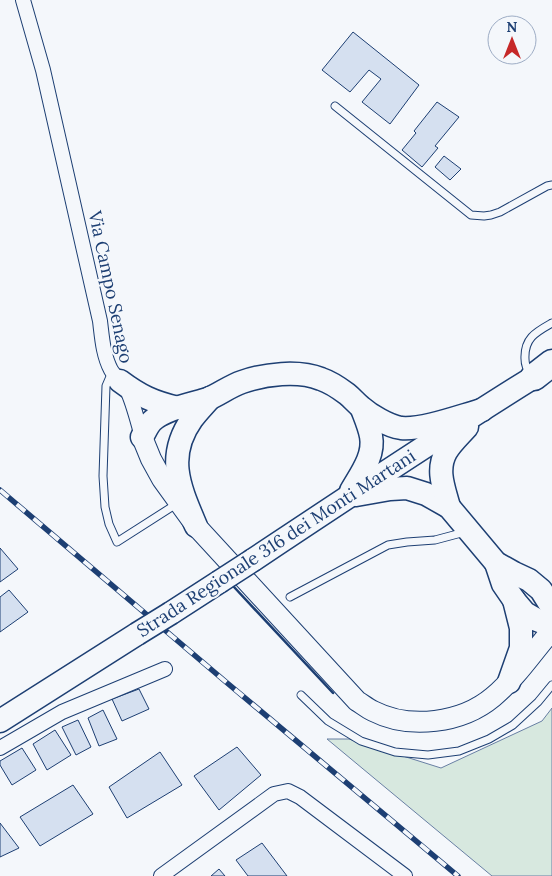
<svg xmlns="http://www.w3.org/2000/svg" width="552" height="876" viewBox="0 0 552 876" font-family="Lora,serif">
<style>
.green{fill:#d7e8df;stroke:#687fa3}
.building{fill:#d5e0f0;stroke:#1d3f73}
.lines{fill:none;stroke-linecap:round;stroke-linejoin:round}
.lane-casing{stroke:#1d3f73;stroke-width:9}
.street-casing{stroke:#1d3f73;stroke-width:16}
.secondary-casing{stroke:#1d3f73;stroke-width:22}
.primary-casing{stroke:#1d3f73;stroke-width:25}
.highway-casing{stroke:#1d3f73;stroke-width:29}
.lane{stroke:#f4f7fb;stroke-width:7}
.street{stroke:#f4f7fb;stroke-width:14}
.secondary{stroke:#f4f7fb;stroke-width:20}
.primary{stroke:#f4f7fb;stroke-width:22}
.highway{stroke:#f4f7fb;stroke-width:26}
.rail-casing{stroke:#1d3f73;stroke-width:5.5}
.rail{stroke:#f4f7fb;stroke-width:4;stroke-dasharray:11;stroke-linecap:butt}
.primary-bridge-casing{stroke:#1d3f73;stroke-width:25;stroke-linecap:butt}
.primary-bridge{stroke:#f4f7fb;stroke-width:22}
.wall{stroke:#1d3f73;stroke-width:2.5}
.labels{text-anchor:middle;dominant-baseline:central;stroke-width:4;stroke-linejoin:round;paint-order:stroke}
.street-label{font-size:18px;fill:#1d3f73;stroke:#f4f7fb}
</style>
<rect width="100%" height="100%" fill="#f4f7fb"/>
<!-- green -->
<path class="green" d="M552,708V876H492L327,739H349L441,768L542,721Z"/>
<!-- building -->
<g class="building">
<path d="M353,32L419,85L390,124L362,102L381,79L369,70L350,92L322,70Z"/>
<path d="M437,102L459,117L435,146L438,148L422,167L402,150L416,133L414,131Z"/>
<path d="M444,156L461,169L450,180L435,167Z"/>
<path d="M0,548L18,569L0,582Z"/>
<path d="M9,590L28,612L0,632V597Z"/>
<path d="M139,689L149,709L122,721L112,699Z"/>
<path d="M103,710L117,739L99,746L88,718Z"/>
<path d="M78,720L91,747L76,755L62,727Z"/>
<path d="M55,730L71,755L47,770L33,744Z"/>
<path d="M237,747L261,775L219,810L194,776Z"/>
<path d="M22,748L36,770L12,785L0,765V761Z"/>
<path d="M160,752L182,785L127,818L109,787Z"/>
<path d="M73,785L93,814L40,846L20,817Z"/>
<path d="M0,823L19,848L0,857Z"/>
<path d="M262,843L287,876H248L236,860Z"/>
<path d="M219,869L225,876H211Z"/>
</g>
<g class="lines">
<defs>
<g id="lane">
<path d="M335,106L471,215L484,216L491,215L500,212L547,186L552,185"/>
<path d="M112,372L106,386L103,476L105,507L109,524L117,542L178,503"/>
<path d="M530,373C526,368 525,365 525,359C524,338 536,332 552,323"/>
<path d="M290,597L388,545L407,542L435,540L465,532"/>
<path d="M301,695L328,721L361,741L395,752L428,755L459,751L489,739L513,725L538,702L552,685"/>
</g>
<g id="street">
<path d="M23,0L43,70L100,321C102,337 103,355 111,370C116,378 124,384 128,392C134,406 138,422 142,437"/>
<path d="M0,748L62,712L165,669"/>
<path d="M161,876L274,794L288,791L300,797L405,876"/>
</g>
<path id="secondary" d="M142,437L151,459L162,479L196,526L357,701C362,704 367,708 373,711C410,730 462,723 493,697C516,678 533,652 552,630"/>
<g id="primary">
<path d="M120,381C140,396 153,402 178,408"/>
<path d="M142,437C145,432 148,425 152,421C164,409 192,404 208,399C220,394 230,386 242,382C265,374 298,370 321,379C330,382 339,388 347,394C352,398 356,403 361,407C370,415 388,426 401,428C423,430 460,416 482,410"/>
<path d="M351,491C360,475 375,456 371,436C369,426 365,417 362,409"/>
<path d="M356,495L390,489L407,488L426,494L449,507L496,563L514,573L529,580L541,590L551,606L552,611"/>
<path d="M449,507C444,488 436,470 446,452C451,443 460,435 467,427"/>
<path d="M196,526C180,488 165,457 192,419C197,412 204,405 210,398"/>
<path d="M253,560C346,498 439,436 534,377"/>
<path d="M496,563L503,584L514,600L525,613L537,620L552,626"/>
<path d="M171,613L219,582"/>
<path d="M509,682L521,648V628L514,600"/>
<path d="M0,721L137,634"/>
</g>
<path id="highway" d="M534,377L552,363"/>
</defs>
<!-- lane casing -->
<use href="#lane" class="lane-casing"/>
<!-- street casing -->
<use href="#street" class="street-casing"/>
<!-- secondary casing -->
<use href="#secondary" class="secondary-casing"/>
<!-- primary casing -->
<use href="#primary" class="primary-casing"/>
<!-- highway casing -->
<use href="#highway" class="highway-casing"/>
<!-- lane -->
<use href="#lane" class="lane"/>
<!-- street -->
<use href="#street" class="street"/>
<!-- secondary -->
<use href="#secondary" class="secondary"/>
<!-- primary -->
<use href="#primary" class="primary"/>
<!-- highway -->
<use href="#highway" class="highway"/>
<defs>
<path id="rail" d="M0,490L226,682L458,876"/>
</defs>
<!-- rail casing -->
<use href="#rail" class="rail-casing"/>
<!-- rail -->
<use href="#rail" class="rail"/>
<defs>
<g id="primary-bridge">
<path d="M219,582L253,560"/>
<path d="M137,634L171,613"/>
</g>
</defs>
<!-- primary-bridge casing -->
<use href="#primary-bridge" class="primary-bridge-casing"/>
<!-- primary-bridge -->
<use href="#primary-bridge" class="primary-bridge"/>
<!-- wall -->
<path class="wall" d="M234,587L333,693"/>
</g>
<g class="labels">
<!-- street labels -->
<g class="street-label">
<text transform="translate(111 287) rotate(78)">Via Campo Senago</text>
<text transform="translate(276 543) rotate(-33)">Strada Regionale 316 dei Monti Martani</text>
</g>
</g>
<!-- north arrow -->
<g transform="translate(512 40)"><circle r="24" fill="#f4f7fb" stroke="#9eadc5"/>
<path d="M0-4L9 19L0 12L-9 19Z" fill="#c62828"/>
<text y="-8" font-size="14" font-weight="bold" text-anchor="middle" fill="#1d3f73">N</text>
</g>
</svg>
